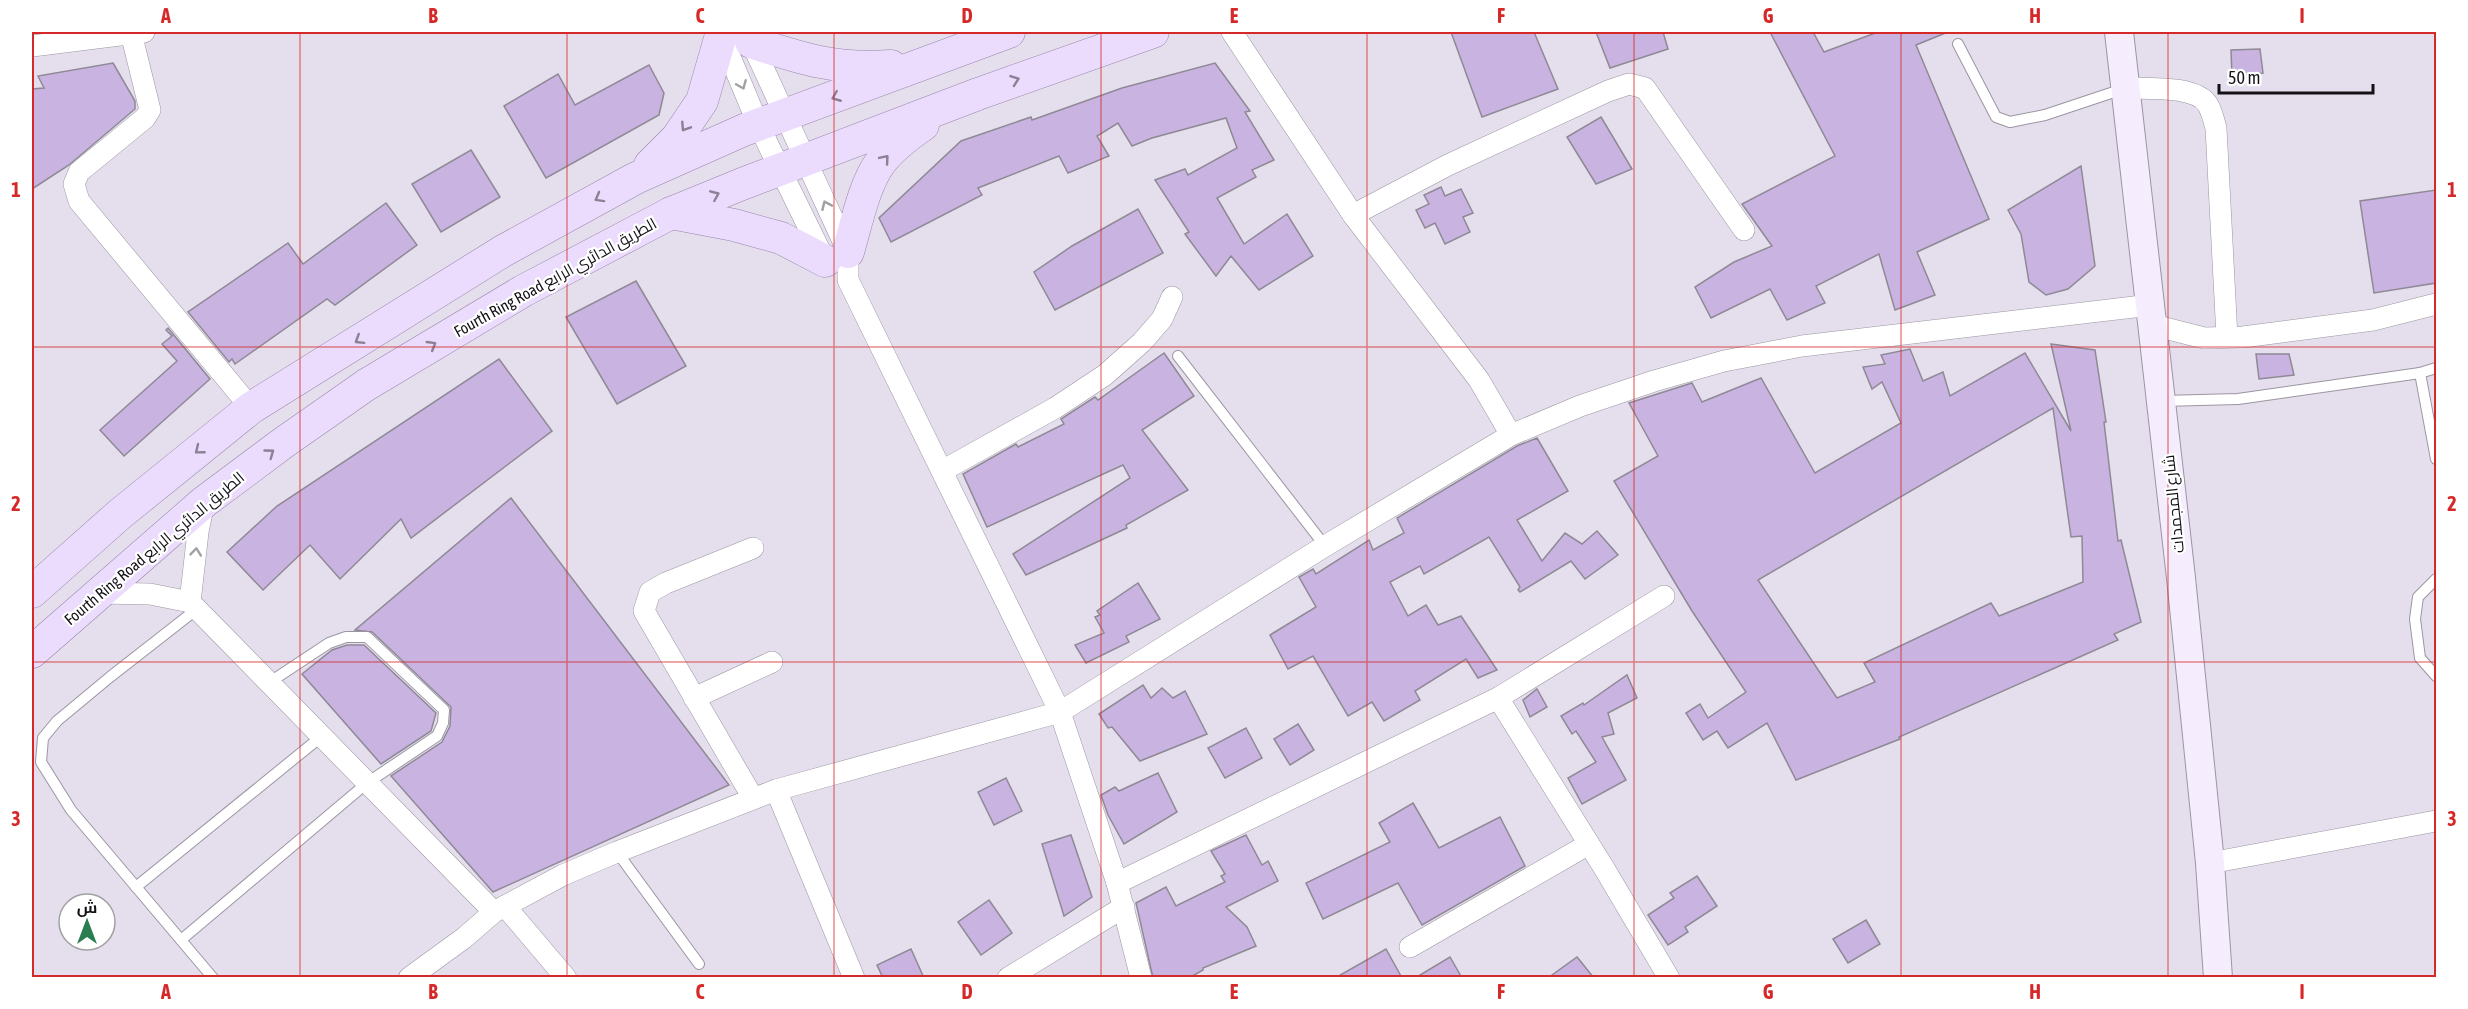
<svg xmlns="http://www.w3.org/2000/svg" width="2468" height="1009" viewBox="0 0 2468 1009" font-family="'Asap Condensed',Cairo,sans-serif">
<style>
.building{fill:#c8b3e1;stroke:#8f8996;stroke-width:1.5;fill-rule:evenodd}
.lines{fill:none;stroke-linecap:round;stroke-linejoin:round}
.service-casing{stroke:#9b95a2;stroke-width:12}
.minor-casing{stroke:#9b95a2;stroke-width:22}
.secondary-casing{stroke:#9b95a2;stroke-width:30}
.primary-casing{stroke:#9785ac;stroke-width:33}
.service{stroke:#fff;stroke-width:10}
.minor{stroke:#fff;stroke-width:21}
.secondary{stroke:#f5edfe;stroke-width:28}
.primary{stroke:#ebdbfd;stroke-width:32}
.oneway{stroke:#8a8195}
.oneway2{stroke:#a1a0a2}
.grid{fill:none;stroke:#d62828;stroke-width:1.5;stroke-opacity:0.55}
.labels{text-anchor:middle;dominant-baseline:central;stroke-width:4.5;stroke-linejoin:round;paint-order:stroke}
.street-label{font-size:16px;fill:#141216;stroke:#fff}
.neatline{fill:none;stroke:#d62828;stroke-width:2}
.grid-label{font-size:20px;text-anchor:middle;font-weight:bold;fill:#d62828}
</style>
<rect width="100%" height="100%" fill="#e5dfed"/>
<!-- building -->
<g class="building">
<path d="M1451,32H1534L1558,89L1482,117Z"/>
<path d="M1596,32H1663L1668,49L1610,68Z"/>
<path d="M1770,32H1813L1824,52L1878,32H1948L1916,45L1989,219L1917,252L1935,295L1895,310L1879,254L1816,286L1825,303L1787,320L1770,289L1711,318L1695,287L1734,262L1772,246L1742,204L1835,156Z"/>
<path d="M2260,49L2263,73L2232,77L2231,50Z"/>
<path d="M113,63L135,101V109L69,165L32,189V89L44,88L38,76Z"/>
<path d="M1215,63L1250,111L1245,112L1274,160L1252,170L1256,177L1217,198L1244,244L1287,214L1313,256L1259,290L1231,256L1216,276L1185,234L1189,232L1155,180L1185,169L1188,175L1237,148L1226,118L1152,138L1132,146L1118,123L1097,136L1109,156L1068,173L1059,156L978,188L982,195L891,242L879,218L961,141L1031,117L1032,120L1122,88Z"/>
<path d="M649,65L664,93L659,115L546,178L504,106L558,74L575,105Z"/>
<path d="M1601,117L1632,169L1596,184L1567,137Z"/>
<path d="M471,150L500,197L441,232L412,184Z"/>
<path d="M2081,166L2095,266L2068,289L2046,295L2029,282L2021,234L2008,210Z"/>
<path d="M1441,187L1445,196L1461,189L1473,213L1463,217L1470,232L1445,244L1435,223L1425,228L1416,210L1429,204L1424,195Z"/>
<path d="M2436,190V283L2374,293L2360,201Z"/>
<path d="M386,203L417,245L335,305L327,299L235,364L232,359L229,362L188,312L288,243L303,264Z"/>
<path d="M1138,209L1163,253L1055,310L1034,272L1072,246Z"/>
<path d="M636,281L686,366L617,404L566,317Z"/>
<path d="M168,328L210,379L124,456L100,430L177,361L162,344L172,336L166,330Z"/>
<path d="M2051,344L2095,350L2106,422H2104L2118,541L2121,540L2141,622L2114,634L2118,640L1899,737L1900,739L1796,780L1767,723L1728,748L1717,731L1703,740L1686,713L1700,704L1708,718L1746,692L1692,611L1614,481L1658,456L1629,403L1692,383L1702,402L1761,378L1815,473L1901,423L1882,382L1872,389L1863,367L1885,364L1881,355L1910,349L1923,381L1943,372L1950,396L2025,353L2071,431ZM2053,408L2071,537L2082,536L2083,582L1999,616L1991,603L1864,663L1875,682L1837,698L1758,580Z"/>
<path d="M1164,353L1194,396L1142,430L1188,490L1126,525L1127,528L1026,575L1013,554L1130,478L1123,465L987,527L963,474L1016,444L1018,447L1064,424L1061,419L1095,397L1098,400Z"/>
<path d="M2256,354H2289L2294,375L2259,379Z"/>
<path d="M499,359L552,431L411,538L401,519L340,579L310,545L263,590L227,552L277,506Z"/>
<path d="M1537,438L1568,491L1517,520L1542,561L1565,533L1582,544L1597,531L1618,555L1585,579L1571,561L1520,592L1518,590L1520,587L1489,537L1424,574L1420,566L1390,582L1408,616L1426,605L1438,625L1461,616L1497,670L1478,678L1466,659L1415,691L1420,700L1384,721L1372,702L1348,716L1313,656L1288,669L1270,635L1316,607L1299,577L1313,569L1316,574L1369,540L1373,550L1404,533L1397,518L1517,446Z"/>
<path d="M511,498L729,785L493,892L391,776L442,742L450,726L451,707L372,632L355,630Z"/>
<path d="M1138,583L1160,619L1126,636L1129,642L1086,663L1075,645L1104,633L1095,617L1100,615L1097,611Z"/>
<path d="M347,645H364L436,713L431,731L381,764L302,674L332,650Z"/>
<path d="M1627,675L1637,698L1608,713L1614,734L1602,737L1626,780L1582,804L1568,778L1596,762L1576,731L1572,734L1561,716L1583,703L1584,705Z"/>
<path d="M1143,685L1151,698L1162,688L1173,698L1185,691L1207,734L1140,761L1112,727L1108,728L1099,714Z"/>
<path d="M1537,689L1547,707L1530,717L1523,700Z"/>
<path d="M1298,724L1314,750L1290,765L1274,739Z"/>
<path d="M1246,728L1262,758L1225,778L1208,748Z"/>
<path d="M1158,773L1177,812L1124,844L1108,815L1101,795L1115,787L1119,791Z"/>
<path d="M1006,778L1022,811L994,825L978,792Z"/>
<path d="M1413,803L1439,848L1500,817L1525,866L1422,925L1398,883L1323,919L1306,883L1390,842L1379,823Z"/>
<path d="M1071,835L1092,897L1064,916L1042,844Z"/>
<path d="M1246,835L1262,865L1268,861L1278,881L1226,907L1247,927L1256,946L1203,968V970L1189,978H1153L1136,903L1166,887L1176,906L1225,882L1221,876L1225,874L1211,851Z"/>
<path d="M1697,876L1717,906L1685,927L1688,932L1668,945L1648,915L1674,898L1670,893Z"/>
<path d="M989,900L1012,933L981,955L958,922Z"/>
<path d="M1866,920L1880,944L1848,963L1833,939Z"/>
<path d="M911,949L924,978H883L877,965Z"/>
<path d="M1386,949L1402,978H1335Z"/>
<path d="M1450,957L1462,978H1415Z"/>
<path d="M1577,957L1594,978H1548Z"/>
</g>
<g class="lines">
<defs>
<g id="service">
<path d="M1958,44L1996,117L2010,122L2045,115L2123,89"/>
<path d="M1178,356L1325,546"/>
<path d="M2420,373L2436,459"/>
<path d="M2162,401L2238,399L2420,373L2436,368"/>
<path d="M2436,579L2418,597L2415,619L2420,658L2436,676"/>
<path d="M197,609L110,677L57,721L43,738L41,762L71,810L213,978"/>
<path d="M617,852L699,964"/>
<path d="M136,887L322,736"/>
<path d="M181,940L367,783L437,736L443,723L444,710L367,637H346L329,643L270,682"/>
</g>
<g id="minor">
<path d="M1232,32L1353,215L1479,380L1511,435"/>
<path d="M131,33L150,110L145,118L79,172L74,184L79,201L251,408"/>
<path d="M720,33L758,124L825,261"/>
<path d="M748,35L848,252V280L1060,712L1117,883L1141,978"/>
<path d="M32,46L144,32"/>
<path d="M2126,88C2147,89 2196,85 2208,105C2212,112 2214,121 2216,128L2227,337"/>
<path d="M1353,215L1448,165L1608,91L1629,84L1645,88L1744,230"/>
<path d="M2153,325L2204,338L2243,337L2373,320L2436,304"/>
<path d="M942,471L1055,408L1105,375L1142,342L1162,319L1172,297"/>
<path d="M100,593L150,594L190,602L494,912"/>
<path d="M190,602L198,532L204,502"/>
<path d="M694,698L772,662"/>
<path d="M1498,698L1664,596"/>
<path d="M776,790L854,978"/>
<path d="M753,798L644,611L650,592L666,583L753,548"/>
<path d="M2210,863L2436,821"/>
<path d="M1117,883L1498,698L1604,868L1669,978"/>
<path d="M505,906L566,978"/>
<path d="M1410,947L1589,844"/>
<path d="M409,978L464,938L494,912L563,875L617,852L776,790L1060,712L1325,546L1511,435L1580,406L1654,381L1724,361L1802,346L2151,305"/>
<path d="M1008,978L1124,907"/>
</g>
<path id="secondary" d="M2119,32L2181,578L2210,863L2218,978"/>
<g id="primary">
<path d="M751,42C801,59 837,70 891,66"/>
<path d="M650,165L677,138L702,101L721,35"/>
<path d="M671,213L734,225L781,238L825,261"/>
<path d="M848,252C856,225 864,185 880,163C892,147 907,136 923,125"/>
<path d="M32,592L120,514L251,408L503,251L636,178L744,130L1009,32"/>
<path d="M32,652L204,502L283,443L366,385L523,291L671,213L742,184L978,94L1153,32"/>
</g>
</defs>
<!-- service casing -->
<use href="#service" class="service-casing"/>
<!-- minor casing -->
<use href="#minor" class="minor-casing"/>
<!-- secondary casing -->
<use href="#secondary" class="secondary-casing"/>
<!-- primary casing -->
<use href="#primary" class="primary-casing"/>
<!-- service -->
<use href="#service" class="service"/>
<!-- minor -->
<use href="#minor" class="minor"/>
<!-- secondary -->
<use href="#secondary" class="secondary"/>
<!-- primary -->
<use href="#primary" class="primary"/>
</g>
<!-- one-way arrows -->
<defs><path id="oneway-chevron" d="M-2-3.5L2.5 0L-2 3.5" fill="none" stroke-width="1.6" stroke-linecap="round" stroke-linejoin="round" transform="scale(1.5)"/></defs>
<g class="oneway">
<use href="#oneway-chevron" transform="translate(1015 80) rotate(-20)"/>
<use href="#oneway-chevron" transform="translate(836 97) rotate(158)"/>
<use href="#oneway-chevron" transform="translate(685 127) rotate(123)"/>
<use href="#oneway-chevron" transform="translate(885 159) rotate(-50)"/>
<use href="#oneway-chevron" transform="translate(715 195) rotate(-23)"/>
<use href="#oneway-chevron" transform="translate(599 198) rotate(151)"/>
<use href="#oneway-chevron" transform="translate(359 340) rotate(148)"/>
<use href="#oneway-chevron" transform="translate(432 345) rotate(-31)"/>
<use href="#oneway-chevron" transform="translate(199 450) rotate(141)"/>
<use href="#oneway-chevron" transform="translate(270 453) rotate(-36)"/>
</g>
<g class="oneway2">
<use href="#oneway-chevron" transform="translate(742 85) rotate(67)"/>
<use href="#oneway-chevron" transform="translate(826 205) rotate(-114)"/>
<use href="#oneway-chevron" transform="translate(196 552) rotate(-84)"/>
</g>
<!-- grid -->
<path class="grid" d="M300,32V978M567,32V978M834,32V978M1101,32V978M1367,32V978M1634,32V978M1901,32V978M2168,32V978M32,347H2436M32,662H2436"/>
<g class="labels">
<!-- street labels -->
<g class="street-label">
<text transform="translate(555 277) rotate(-29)">Fourth Ring Road الطريق الدائري الرابع</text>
<text transform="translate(2173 504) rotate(-96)">شارع المجمدات</text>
<text transform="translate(154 548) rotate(-40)">Fourth Ring Road الطريق الدائري الرابع</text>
</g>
</g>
<!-- border -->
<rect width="2468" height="1009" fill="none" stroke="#ffffff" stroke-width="66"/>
<!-- north arrow -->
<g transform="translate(87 922)"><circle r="28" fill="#ffffff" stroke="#a1a0a2" stroke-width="1.5"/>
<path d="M0-4.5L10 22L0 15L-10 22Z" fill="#2a7d50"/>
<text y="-9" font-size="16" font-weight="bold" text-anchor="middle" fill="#141216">ش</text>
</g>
<!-- scale -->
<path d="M2219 84v9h154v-9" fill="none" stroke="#141216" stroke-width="3"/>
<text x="2228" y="84" font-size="18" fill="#141216" stroke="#ffffff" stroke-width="4.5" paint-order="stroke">50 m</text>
<rect x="33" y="33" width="2402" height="943" class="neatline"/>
<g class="grid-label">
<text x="166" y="23">A</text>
<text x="433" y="23">B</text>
<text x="700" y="23">C</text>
<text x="967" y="23">D</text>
<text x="1234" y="23">E</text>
<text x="1501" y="23">F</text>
<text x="1768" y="23">G</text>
<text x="2035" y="23">H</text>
<text x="2302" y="23">I</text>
<text x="16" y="197">1</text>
<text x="2452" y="197">1</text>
<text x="16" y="511">2</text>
<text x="2452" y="511">2</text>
<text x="16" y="826">3</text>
<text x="2452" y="826">3</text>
<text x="166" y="999">A</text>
<text x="433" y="999">B</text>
<text x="700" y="999">C</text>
<text x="967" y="999">D</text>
<text x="1234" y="999">E</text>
<text x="1501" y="999">F</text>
<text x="1768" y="999">G</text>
<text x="2035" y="999">H</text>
<text x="2302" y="999">I</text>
</g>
</svg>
